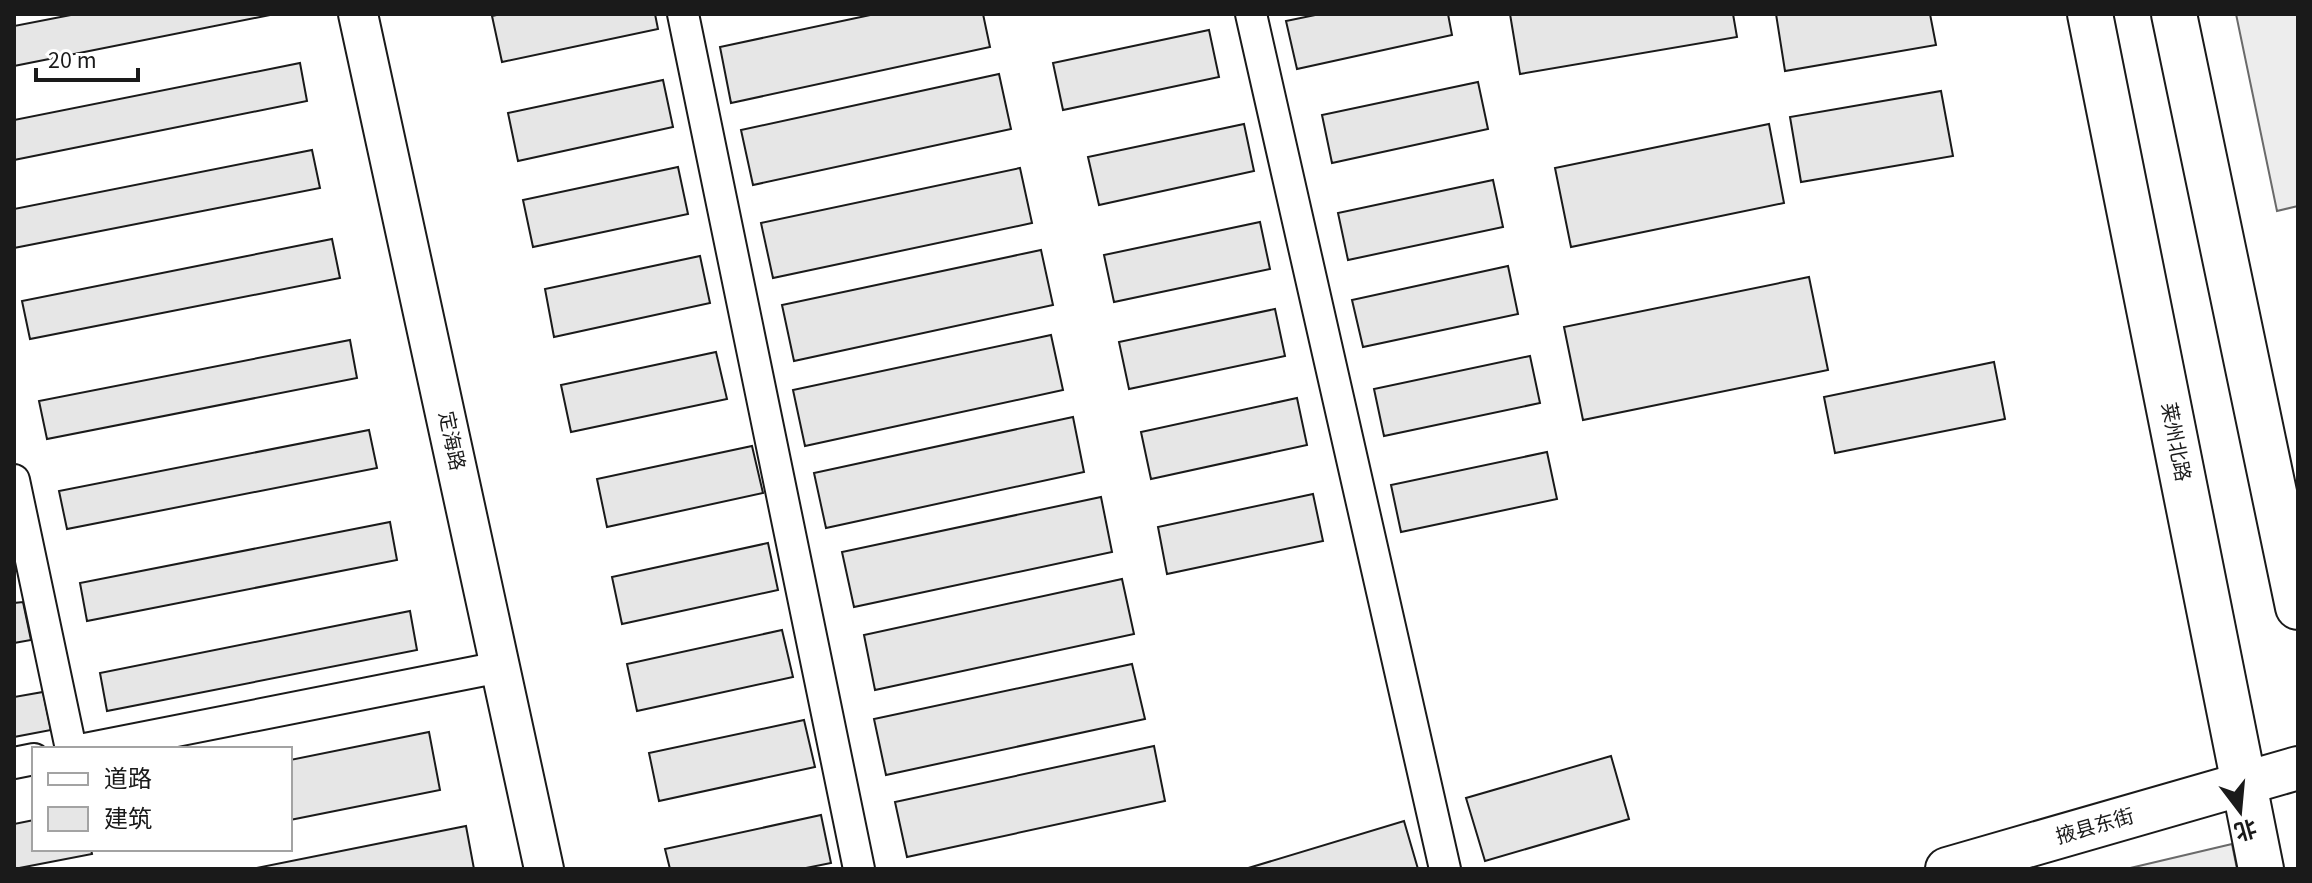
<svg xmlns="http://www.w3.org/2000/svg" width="2312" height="883" viewBox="0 0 2312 883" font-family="'Source Sans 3','Noto Sans SC',sans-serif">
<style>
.parking{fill:#ededed;stroke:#6a6a6a;stroke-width:2}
.building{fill:#e6e6e6;stroke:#1a1a1a;stroke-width:2}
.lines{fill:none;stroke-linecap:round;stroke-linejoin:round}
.minor-casing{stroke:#1a1a1a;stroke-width:34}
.tertiary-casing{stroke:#1a1a1a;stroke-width:42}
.secondary-casing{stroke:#1a1a1a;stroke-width:46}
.primary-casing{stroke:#1a1a1a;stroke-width:48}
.minor{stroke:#fff;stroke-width:30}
.tertiary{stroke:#fff;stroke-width:38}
.secondary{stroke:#fff;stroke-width:42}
.primary{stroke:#fff;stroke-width:44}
.labels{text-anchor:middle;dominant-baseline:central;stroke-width:6;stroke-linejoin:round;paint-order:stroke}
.street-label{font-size:20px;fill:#1a1a1a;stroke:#fff}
</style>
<rect width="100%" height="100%" fill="#fff"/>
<!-- parking -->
<g class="parking">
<path d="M2236,14H2298V206L2277,211Z"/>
<path d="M2232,844L2237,869H2126Z"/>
</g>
<!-- building -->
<g class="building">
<path d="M76,14H275L14,66V26Z"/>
<path d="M501,14H655L658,29L502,62L492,16Z"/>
<path d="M875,14H983L990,47L731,103L720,47Z"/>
<path d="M1320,14H1448L1452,35L1297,69L1286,21Z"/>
<path d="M1510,14H1733L1737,37L1520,74Z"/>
<path d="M1776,14H1930L1936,45L1785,71Z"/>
<path d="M1209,30L1219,77L1063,110L1053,63Z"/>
<path d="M300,63L307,101L14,160V120Z"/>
<path d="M999,74L1011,129L753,185L741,130Z"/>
<path d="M663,80L673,127L518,161L508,113Z"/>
<path d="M1478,82L1488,129L1332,163L1322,115Z"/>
<path d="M1941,91L1953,156L1801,182L1790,117Z"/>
<path d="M1244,124L1254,171L1099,205L1088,157Z"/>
<path d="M1769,124L1784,203L1571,247L1555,168Z"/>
<path d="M312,150L320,188L14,248V209Z"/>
<path d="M678,167L688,214L533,247L523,200Z"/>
<path d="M1020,168L1032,223L773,278L761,223Z"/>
<path d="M1493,180L1503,227L1348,260L1338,213Z"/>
<path d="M1260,222L1270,269L1114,302L1104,255Z"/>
<path d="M332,239L340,278L30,339L22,301Z"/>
<path d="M1041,250L1053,305L794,361L782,305Z"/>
<path d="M700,256L710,303L554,337L545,289Z"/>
<path d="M1508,266L1518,314L1363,347L1352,300Z"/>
<path d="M1809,277L1828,370L1583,420L1564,327Z"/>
<path d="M1275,309L1285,356L1129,389L1119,342Z"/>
<path d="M1051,335L1063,390L805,446L793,390Z"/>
<path d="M350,340L357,378L47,439L39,401Z"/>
<path d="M716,352L727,399L571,432L561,385Z"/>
<path d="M1530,356L1540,403L1384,436L1374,389Z"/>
<path d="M1994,362L2005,419L1835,453L1824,397Z"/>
<path d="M1297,398L1307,445L1151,479L1141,432Z"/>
<path d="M1073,417L1084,472L826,528L814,473Z"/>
<path d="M369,430L377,468L67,529L59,491Z"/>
<path d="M752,446L763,493L607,527L597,479Z"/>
<path d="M1547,452L1557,499L1401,532L1391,485Z"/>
<path d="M1313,494L1323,541L1167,574L1158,527Z"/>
<path d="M1101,497L1112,552L854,607L842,552Z"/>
<path d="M390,522L397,560L87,621L80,583Z"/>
<path d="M768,543L778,590L622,624L612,577Z"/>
<path d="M1122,579L1134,634L875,690L864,635Z"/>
<path d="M23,602L31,640L14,643V603Z"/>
<path d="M410,611L417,650L107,711L100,673Z"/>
<path d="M782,630L793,677L637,711L627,664Z"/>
<path d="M1132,664L1145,719L886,775L874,719Z"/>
<path d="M43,692L51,730L14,737V697Z"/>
<path d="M804,720L815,767L659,801L649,753Z"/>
<path d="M429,732L440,790L290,820V760Z"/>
<path d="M1154,746L1165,801L907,857L895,802Z"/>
<path d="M1611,756L1629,819L1485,861L1466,798Z"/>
<path d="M821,815L831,863L801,869H670L665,849Z"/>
<path d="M34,820V849H91L92,854L14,869V824Z"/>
<path d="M1404,821L1418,869H1245Z"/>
<path d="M466,826L474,869H251Z"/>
</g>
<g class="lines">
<defs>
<g id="minor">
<path d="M683,14L859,869"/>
<path d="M1251,14L1445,869"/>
<path d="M14,480L71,749"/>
<path d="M85,749L500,667"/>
<path d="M14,763L34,759"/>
</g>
<path id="tertiary" d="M358,14L544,869"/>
<path id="secondary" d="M1947,869L2298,768"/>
<g id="primary">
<path d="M2090,14L2261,869"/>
<path d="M2174,14L2298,607"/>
</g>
</defs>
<!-- minor casing -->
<use href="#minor" class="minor-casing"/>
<!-- tertiary casing -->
<use href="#tertiary" class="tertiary-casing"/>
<!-- secondary casing -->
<use href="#secondary" class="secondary-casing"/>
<!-- primary casing -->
<use href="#primary" class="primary-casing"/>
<!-- minor -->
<use href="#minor" class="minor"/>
<!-- tertiary -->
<use href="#tertiary" class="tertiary"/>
<!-- secondary -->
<use href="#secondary" class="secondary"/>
<!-- primary -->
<use href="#primary" class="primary"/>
</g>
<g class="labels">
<!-- street labels -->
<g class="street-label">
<text transform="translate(451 441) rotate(78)">定海路</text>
<text transform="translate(2175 442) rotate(79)">莱州北路</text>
<text transform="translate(2095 827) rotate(-16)">掖县东街</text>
</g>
</g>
<!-- border -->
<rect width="2312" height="883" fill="none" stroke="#1a1a1a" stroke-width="32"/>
<!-- legend -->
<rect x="32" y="747" width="260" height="104" fill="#ffffff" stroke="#a3a3a3" stroke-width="2"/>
<rect x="48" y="773" width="40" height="12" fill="#ffffff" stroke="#a3a3a3" stroke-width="2"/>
<text x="104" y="787" font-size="24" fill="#1a1a1a">道路</text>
<rect x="48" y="807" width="40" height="24" fill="#e6e6e6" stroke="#a3a3a3" stroke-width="2"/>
<text x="104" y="827" font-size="24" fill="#1a1a1a">建筑</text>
<!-- north arrow -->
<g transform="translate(2240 811) rotate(164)" stroke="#ffffff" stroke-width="6" paint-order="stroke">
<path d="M0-6L14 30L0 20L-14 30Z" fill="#1a1a1a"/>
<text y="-12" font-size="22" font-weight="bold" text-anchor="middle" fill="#1a1a1a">北</text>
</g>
<!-- scale -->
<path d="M36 68v12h102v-12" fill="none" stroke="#1a1a1a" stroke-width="4"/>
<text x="48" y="68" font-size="24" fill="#1a1a1a" stroke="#ffffff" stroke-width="6" paint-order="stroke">20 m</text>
</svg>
